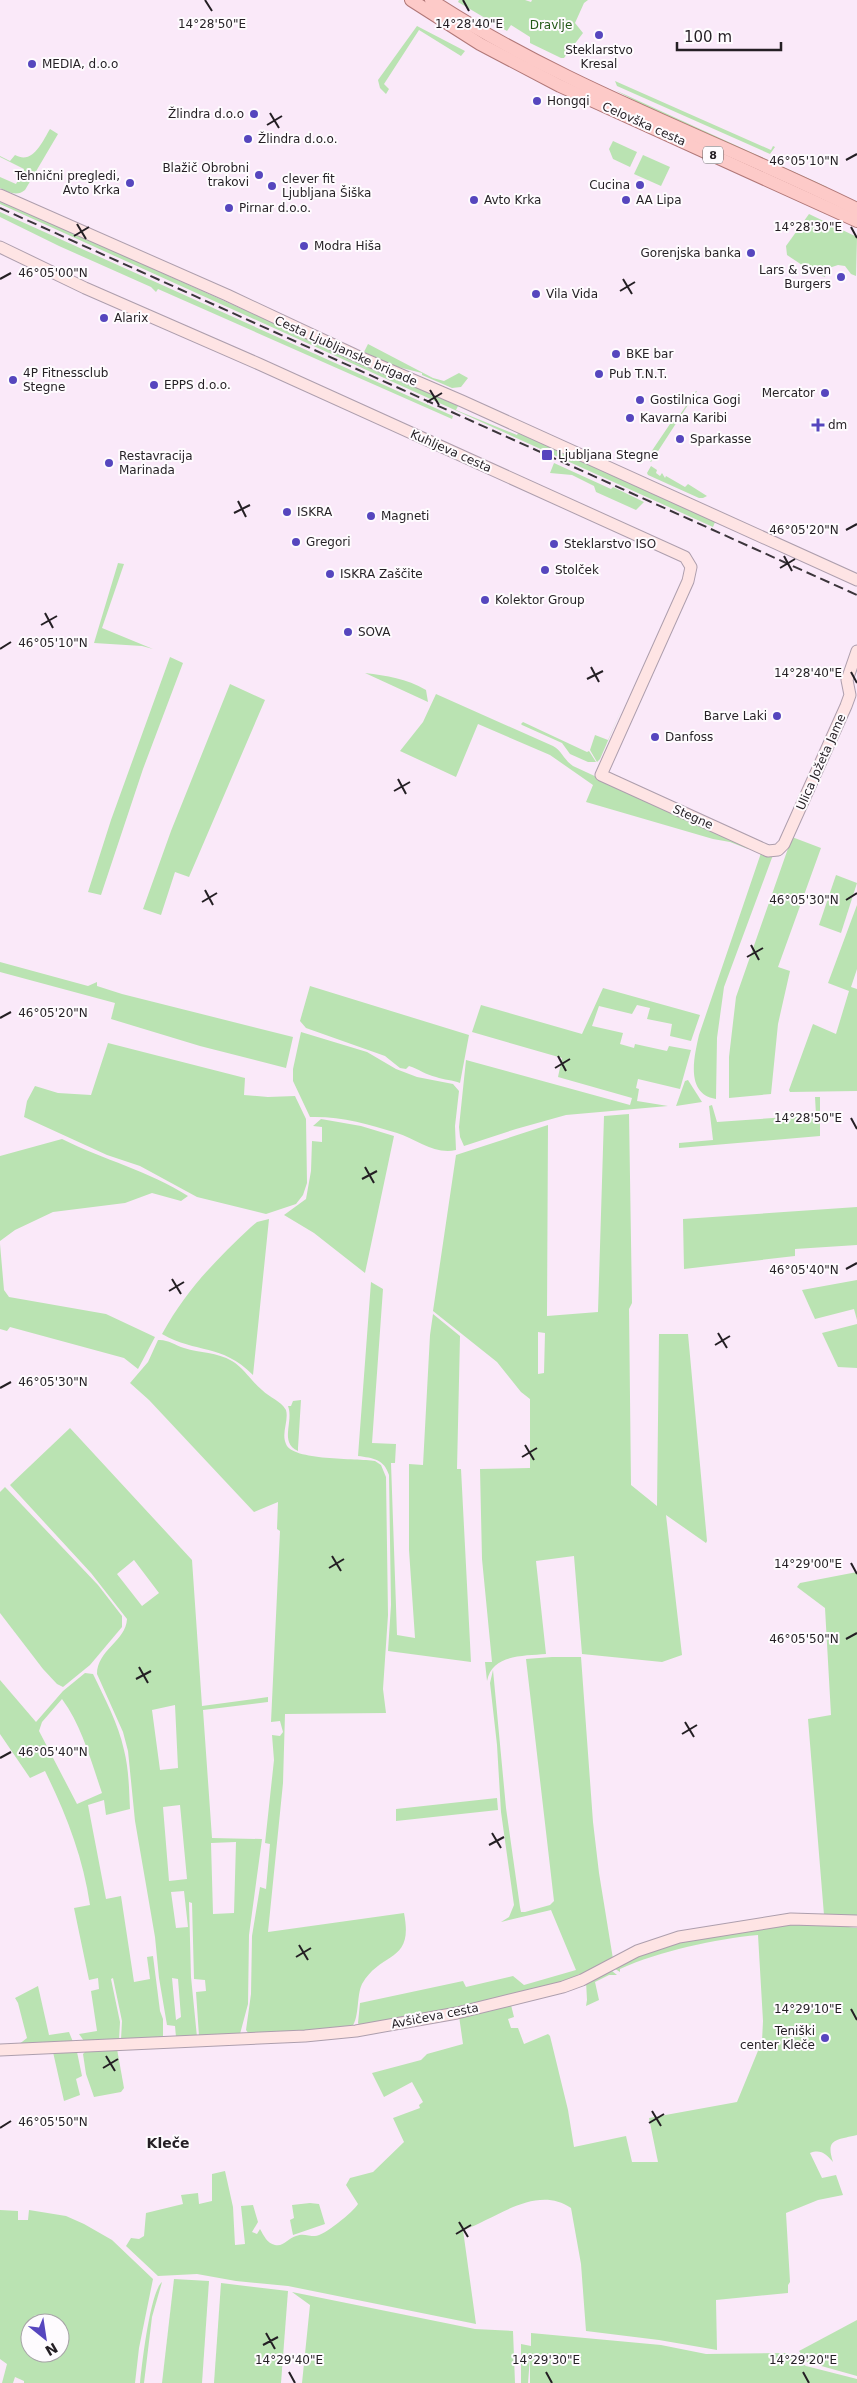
<svg xmlns="http://www.w3.org/2000/svg" width="857" height="2383" viewBox="0 0 857 2383" font-family="'DejaVu Sans',sans-serif">
<style>
.green{fill:#bae3b2;fill-rule:evenodd}
.lines{fill:none;stroke-linecap:round;stroke-linejoin:round}
.secondary-casing{stroke:#ad9ead;stroke-width:13}
.primary-casing{stroke:#b07777;stroke-width:14}
.secondary{stroke:#fee4e4;stroke-width:11}
.primary{stroke:#fdcac8;stroke-width:12}
.rail{stroke:#3b353b;stroke-width:2;stroke-dasharray:10 5;stroke-linecap:butt}
.ticks{fill:none;stroke:#241f24;stroke-width:2}
.poi-dot{fill:#5646be;stroke:#fefbfe;stroke-width:2}
.labels{text-anchor:middle;dominant-baseline:central;stroke-width:4;stroke-linejoin:round;paint-order:stroke}
.shield{fill:#fefbfe;stroke:#656165;stroke-width:1}
.shield-label{font-size:11px;font-weight:bold;fill:#241f24}
.park-label{font-size:12px;fill:#225816;stroke:#fefbfe}
.poi-label{font-size:12px;fill:#241f24;stroke:#fefbfe;text-anchor:start}
.street-label{font-size:12px;fill:#241f24;stroke:#fefbfe}
.neighbourhood-label{font-size:14px;font-weight:bold;fill:#241f24;stroke:#fefbfe}
.ticks-label{font-size:12px;text-anchor:middle;fill:#241f24;stroke:#fefbfe;stroke-width:4;stroke-linejoin:round;paint-order:stroke}
</style>
<rect width="100%" height="100%" fill="#fae9f9"/>
<!-- green -->
<g class="green">
<path d="M459,0H525L531,2L532,0H588L584,3L575,23L583,33L564,58H561L530,43V37L511,25L507,31L458,2Z"/>
<path d="M417,26L465,51L461,56L419,30L384,84L389,89L386,94L380,88L378,80Z"/>
<path d="M615,81L771,150L773,146L775,147L770,154L617,86Z"/>
<path d="M615,90L827,187H819L663,116Z"/>
<path d="M50,129L58,134L25,190C17,197 8,192 0,188V177L16,184L24,169L0,157V156L10,161L15,155C33,165 42,142 50,129Z"/>
<path d="M613,141L637,152L630,167L613,159L609,149Z"/>
<path d="M643,155L670,167L661,186L634,174Z"/>
<path d="M0,200L449,402L458,406L456,410L517,435L518,433L715,522L713,527L0,204Z"/>
<path d="M0,212L453,416L452,419L158,289L156,292L151,287L59,246L0,217Z"/>
<path d="M809,214L857,237L856,276L851,274L845,266L838,265L826,269L825,277L814,273L787,255L786,246Z"/>
<path d="M368,344L433,378L444,381L459,373L468,378L461,387L452,388L422,375V373L394,366L364,352Z"/>
<path d="M696,391H697L651,462L647,458L672,421L675,422Z"/>
<path d="M554,463L611,489L613,487L644,502L636,510L596,492L594,486L572,475L550,473Z"/>
<path d="M651,466L657,470L656,473L660,476L662,473L665,478L666,476L685,487L688,484L707,496L703,498H699L648,475L647,473Z"/>
<path d="M118,563L124,564L102,628L153,649L142,646L94,643Z"/>
<path d="M170,657L183,663L143,769L101,895L88,892L111,820Z"/>
<path d="M365,673C387,676 406,678 426,690L428,702Z"/>
<path d="M230,684L265,700L189,877L175,872L161,915L143,909L171,831Z"/>
<path d="M436,694L553,746C562,751 564,760 573,766L748,847V849L730,842L713,839L586,802L593,785L550,755L478,724L456,777L400,751L423,722Z"/>
<path d="M624,704L600,759L597,762L590,750L595,735L608,740Z"/>
<path d="M523,722L587,752L589,751L596,762H588L570,754L562,743L522,725L521,724Z"/>
<path d="M792,837L821,848L778,967L790,971L778,1024L771,1094L729,1098V1057L736,997Z"/>
<path d="M761,853L773,855L724,987L717,1038L716,1099C685,1094 694,1057 699,1035Z"/>
<path d="M836,875L857,883L841,933L819,925Z"/>
<path d="M857,905V969L851,987L857,989V1091L790,1092L789,1090L813,1024L836,1034L849,991L828,983Z"/>
<path d="M0,962L88,986L97,982V986L122,994L293,1037L286,1068L200,1046L111,1019L115,1003L0,972Z"/>
<path d="M310,986L469,1035L460,1083C453,1080 444,1080 436,1077C426,1075 419,1069 409,1066L406,1069L400,1068L385,1056L306,1028L300,1021Z"/>
<path d="M603,988L700,1015L691,1041L670,1036L672,1024L647,1019L650,1008L637,1005L632,1014L599,1006L592,1026L623,1033L620,1044L634,1048L635,1044L667,1051L669,1046L691,1050L680,1089L638,1079L636,1088L639,1089L637,1101L668,1106L566,1115L516,1129L464,1146L460,1137L459,1127L466,1060L630,1105L632,1098L558,1077L562,1058L472,1032L481,1005L582,1034Z"/>
<path d="M301,1032L367,1052L396,1069L417,1077L453,1084L459,1091L455,1126L456,1150C435,1155 416,1139 397,1133C368,1124 340,1116 310,1117L293,1081V1069Z"/>
<path d="M108,1043L245,1078L244,1095L268,1097L295,1096L306,1119L307,1183L303,1195L296,1204L266,1214L197,1197L140,1166L107,1155L24,1117L27,1101L35,1086L58,1093L91,1095Z"/>
<path d="M688,1080L702,1102L676,1106L685,1081Z"/>
<path d="M815,1097H820V1136L679,1148V1143L713,1140L709,1106L712,1105L717,1122L816,1115Z"/>
<path d="M629,1114L632,1303L629,1309L631,1485L657,1506L659,1334H688L707,1541L706,1543L666,1515L682,1655L662,1662L582,1654L574,1556L536,1561L546,1654C524,1656 492,1654 487,1681L485,1662H492L482,1559L480,1469L530,1468V1399L521,1392L497,1362L433,1311L456,1155L548,1125L547,1316L598,1312L604,1116ZM538,1332L545,1333L544,1373L538,1374Z"/>
<path d="M321,1119L361,1126L394,1136L365,1273L314,1233L284,1215L306,1199L311,1171L312,1141L322,1142V1127L313,1126Z"/>
<path d="M62,1139C104,1160 149,1171 188,1196L181,1201L152,1193L125,1203L53,1212L15,1230L0,1241V1156Z"/>
<path d="M857,1207V1245L795,1249V1256L684,1269L683,1219Z"/>
<path d="M269,1219L253,1375C221,1343 197,1354 162,1334C187,1289 214,1262 251,1227L257,1222Z"/>
<path d="M0,1244L4,1290L9,1297L106,1314L155,1337L138,1369L124,1358L10,1327L7,1331L0,1329Z"/>
<path d="M857,1280V1320L854,1309L815,1319L802,1290Z"/>
<path d="M371,1282L383,1289L372,1443L396,1444L395,1463H391L397,1635L415,1638L409,1550V1464L423,1465L430,1335L433,1314L460,1336L457,1469H461L471,1662L388,1651L391,1605L389,1475C384,1459 373,1458 358,1456Z"/>
<path d="M857,1324V1368L838,1367L822,1333Z"/>
<path d="M158,1340C167,1339 175,1345 184,1348C200,1353 217,1352 232,1361C244,1368 251,1381 262,1390C270,1398 280,1400 286,1410C289,1421 281,1433 286,1444C292,1461 357,1458 375,1461L381,1465L386,1477L388,1615L383,1689L386,1713L285,1714L283,1783L268,1932L404,1913C414,1964 382,1950 362,1984C356,1996 360,2022 350,2028L249,2034L246,2030L251,1994L252,1936L260,1887L266,1889L270,1844L265,1843L274,1760L272,1735L280,1736L283,1732L280,1721L271,1722L280,1531L277,1529L278,1502L254,1512L149,1400L130,1383L148,1362Z"/>
<path d="M301,1400L298,1448V1451C279,1442 294,1422 288,1406H291L293,1401Z"/>
<path d="M70,1428L192,1560L202,1706L268,1697V1702L203,1710L212,1838L262,1839L249,1935L248,2004L240,2034L199,2036L196,1992L206,1991L205,1980L194,1979L192,1903L189,1902L191,1977L197,2037H176L175,2026L167,2025L159,1978L155,1937L135,1821L128,1751L123,1732L97,1674C97,1650 126,1641 127,1619L91,1573L10,1485ZM134,1560L159,1593L142,1606L117,1574ZM175,1705L178,1768L160,1770L152,1710ZM180,1805L187,1879L169,1881L163,1807ZM236,1842L234,1913L213,1914L211,1843ZM184,1891L188,1927L176,1928L171,1892ZM172,1978L178,1979L181,2017L176,2020Z"/>
<path d="M5,1487L98,1585L122,1616V1627L90,1665L63,1687L57,1684L43,1669L0,1613V1492Z"/>
<path d="M857,1572V1918L824,1915L808,1719L831,1715L825,1608L797,1587L800,1583Z"/>
<path d="M552,1657H581L593,1822L599,1873L613,1959C535,2000 446,2009 360,2026L358,2023L360,2003L463,1981L466,1987L513,1976L524,1985L576,1970L551,1910L501,1922L509,1917L514,1905L501,1812L497,1745L490,1683L493,1670L506,1808L520,1907L521,1912H525L550,1905L554,1901L526,1659Z"/>
<path d="M85,1673L93,1674C105,1699 118,1723 124,1750C129,1770 129,1790 130,1809L106,1815L104,1800L88,1805L106,1899L121,1896L134,1982L150,1979L147,1957L153,1956L160,2011L163,2019V2036L161,2038L121,2040L122,2021L113,1978L111,1979L120,2022L119,2040L84,2041L79,2034L97,2031L91,1991L99,1989L98,1978L89,1980L74,1908L90,1905C83,1857 66,1814 45,1771L30,1778L0,1734V1680L36,1722L63,1691ZM62,1699C82,1726 91,1761 102,1793L77,1804L39,1731L42,1722Z"/>
<path d="M497,1798L498,1810L396,1821V1809Z"/>
<path d="M794,1921L857,1928V2135C837,2140 825,2138 833,2162C826,2154 821,2149 810,2153L822,2178L836,2175L843,2195L818,2200L786,2213L790,2282L788,2285V2293L716,2300L717,2350L659,2340L586,2331L581,2264L571,2208C536,2184 496,2219 463,2230L476,2324L288,2286L236,2281L197,2274L158,2276L126,2246L131,2238L139,2239L144,2236L146,2213L183,2204L181,2195L198,2193L199,2204L212,2201V2174L225,2171L233,2207L235,2245L245,2244L241,2206L253,2205L258,2222L252,2232L257,2234L260,2229C264,2236 267,2243 275,2245C284,2247 288,2238 296,2236C303,2233 308,2236 315,2236C324,2236 353,2212 358,2204L346,2185L350,2178L373,2172L404,2142L393,2118L420,2108L419,2105L423,2102L412,2082L384,2097L372,2073L421,2060L427,2054L463,2044L459,2016L511,2005L514,2017L508,2019L511,2028H518L524,2044L548,2034L550,2036L568,2110L574,2147L626,2136L632,2162H658L649,2118L737,2102L762,2041L763,2021L758,1935C716,1939 659,1951 620,1969V1972L612,1967L655,1947Z"/>
<path d="M612,1971L617,1975H609L595,1982L599,2000L586,2006L587,2000L586,1981Z"/>
<path d="M38,1986L49,2035L69,2032L73,2042L18,2045L27,2038L18,2003L15,1998Z"/>
<path d="M117,2049L124,2088L121,2092L94,2097L86,2074L83,2054L87,2050Z"/>
<path d="M53,2052H77L82,2076L76,2079L80,2095L64,2101Z"/>
<path d="M310,2203L319,2204L325,2224L293,2235L290,2220L294,2218L292,2205Z"/>
<path d="M0,2210L18,2211V2220H28L29,2210L66,2216L84,2224L112,2240L153,2279L139,2348L135,2383H24V2381L15,2377L13,2383H2L7,2364L0,2359ZM30,2323H60V2353H30Z"/>
<path d="M174,2279L209,2281L202,2383H162Z"/>
<path d="M162,2282L152,2317L144,2383H140C142,2364 150,2292 162,2282Z"/>
<path d="M221,2283L288,2291L281,2383H214Z"/>
<path d="M292,2292L475,2329L513,2331L515,2383H302L310,2305Z"/>
<path d="M857,2320V2376L807,2362L799,2351Z"/>
<path d="M531,2333L661,2345L706,2354L786,2353L806,2366L857,2379V2383H530V2357L528,2383H521V2344L531,2346Z"/>
</g>
<g class="lines">
<defs>
<g id="secondary">
<path d="M0,195L227,295L355,355L462,401L857,580"/>
<path d="M0,247L85,288L259,364L685,557L691,567L688,581L601,775L768,851L778,850L784,844L846,706L850,695L847,680L857,651"/>
<path d="M0,2050L305,2036L356,2031L457,2013L563,1987L582,1980L637,1951L679,1937L791,1919L857,1921"/>
</g>
<g id="primary">
<path d="M411,0L480,44L560,86L857,221"/>
<path d="M431,0C564,87 715,139 857,209"/>
</g>
</defs>
<!-- secondary casing -->
<use href="#secondary" class="secondary-casing"/>
<!-- primary casing -->
<use href="#primary" class="primary-casing"/>
<!-- secondary -->
<use href="#secondary" class="secondary"/>
<!-- primary -->
<use href="#primary" class="primary"/>
<!-- rail -->
<path class="rail" d="M0,208L857,595"/>
</g>
<!-- ticks -->
<path class="ticks" d="M205,0L212,11M463,0L469,11M270,113L279,128M267,125L282,116M846,160L857,154M77,224L86,239M851,227L857,238M74,236L89,227M0,279L11,273M623,279L632,294M620,291L635,282M430,390L439,405M427,402L442,393M238,501L246,517M234,513L250,505M846,530L857,524M784,556L792,571M780,568L795,559M45,613L53,628M41,625L57,616M0,649L11,642M591,667L599,682M851,672L857,683M587,679L603,671M398,779L406,794M394,791L410,782M205,890L213,905M846,900L857,893M202,902L217,893M751,945L759,960M747,957L763,948M0,1018L11,1012M558,1056L566,1071M555,1068L570,1059M851,1118L857,1129M365,1167L374,1183M362,1179L377,1171M846,1269L857,1263M172,1279L181,1294M169,1291L184,1282M718,1333L727,1348M715,1345L730,1336M0,1388L11,1382M525,1445L534,1460M522,1457L537,1448M332,1556L341,1571M851,1563L857,1574M329,1568L344,1559M846,1639L857,1633M139,1667L148,1683M136,1679L151,1671M685,1722L694,1737M682,1734L697,1725M0,1758L11,1752M492,1833L501,1848M489,1845L504,1837M299,1945L308,1960M296,1957L311,1948M851,2009L857,2020M106,2056L115,2071M103,2068L118,2059M652,2111L661,2126M649,2123L664,2114M0,2128L11,2121M459,2222L468,2237M456,2234L471,2225M266,2333L275,2349M263,2345L278,2337M289,2372L295,2383M546,2372L552,2383M803,2372L809,2383"/>
<!-- markers -->
<g class="poi-dot">
<circle cx="599" cy="35" r="5"/>
<circle cx="32" cy="64" r="5"/>
<circle cx="537" cy="101" r="5"/>
<circle cx="254" cy="114" r="5"/>
<circle cx="248" cy="139" r="5"/>
<circle cx="259" cy="175" r="5"/>
<circle cx="130" cy="183" r="5"/>
<circle cx="640" cy="185" r="5"/>
<circle cx="272" cy="186" r="5"/>
<circle cx="474" cy="200" r="5"/>
<circle cx="626" cy="200" r="5"/>
<circle cx="229" cy="208" r="5"/>
<circle cx="304" cy="246" r="5"/>
<circle cx="751" cy="253" r="5"/>
<circle cx="841" cy="277" r="5"/>
<circle cx="536" cy="294" r="5"/>
<circle cx="104" cy="318" r="5"/>
<circle cx="616" cy="354" r="5"/>
<circle cx="599" cy="374" r="5"/>
<circle cx="13" cy="380" r="5"/>
<circle cx="154" cy="385" r="5"/>
<circle cx="825" cy="393" r="5"/>
<circle cx="640" cy="400" r="5"/>
<circle cx="630" cy="418" r="5"/>
<path d="M815.5 417.5h5v5h5v5h-5v5h-5v-5h-5v-5h5z"/>
<circle cx="680" cy="439" r="5"/>
<rect x="541" y="449" width="12" height="12" rx="2.5"/>
<circle cx="109" cy="463" r="5"/>
<circle cx="287" cy="512" r="5"/>
<circle cx="371" cy="516" r="5"/>
<circle cx="296" cy="542" r="5"/>
<circle cx="554" cy="544" r="5"/>
<circle cx="545" cy="570" r="5"/>
<circle cx="330" cy="574" r="5"/>
<circle cx="485" cy="600" r="5"/>
<circle cx="348" cy="632" r="5"/>
<circle cx="777" cy="716" r="5"/>
<circle cx="655" cy="737" r="5"/>
<circle cx="825" cy="2038" r="5"/>
</g>
<g class="labels">
<!-- shield labels -->
<rect class="shield" x="703" y="146.5" width="20" height="17" rx="4"/>
<g class="shield-label">
<text x="713" y="155">8</text>
</g>
<!-- park labels -->
<g class="park-label">
<text x="551" y="25">Dravlje</text>
</g>
<!-- poi labels -->
<g class="poi-label">
<text x="599" y="50" text-anchor="middle">Steklarstvo<tspan x="599" dy="14">Kresal</tspan></text>
<text x="42" y="64">MEDIA, d.o.o</text>
<text x="547" y="101">Hongqi</text>
<text x="244" y="114" text-anchor="end">Žlindra d.o.o</text>
<text x="258" y="139">Žlindra d.o.o.</text>
<text x="249" y="168" text-anchor="end">Blažič Obrobni<tspan x="249" dy="14">trakovi</tspan></text>
<text x="120" y="176" text-anchor="end">Tehnični pregledi,<tspan x="120" dy="14">Avto Krka</tspan></text>
<text x="282" y="179">clever fit<tspan x="282" dy="14">Ljubljana Šiška</tspan></text>
<text x="630" y="185" text-anchor="end">Cucina</text>
<text x="484" y="200">Avto Krka</text>
<text x="636" y="200">AA Lipa</text>
<text x="239" y="208">Pirnar d.o.o.</text>
<text x="314" y="246">Modra Hiša</text>
<text x="741" y="253" text-anchor="end">Gorenjska banka</text>
<text x="831" y="270" text-anchor="end">Lars &amp; Sven<tspan x="831" dy="14">Burgers</tspan></text>
<text x="546" y="294">Vila Vida</text>
<text x="114" y="318">Alarix</text>
<text x="626" y="354">BKE bar</text>
<text x="23" y="373">4P Fitnessclub<tspan x="23" dy="14">Stegne</tspan></text>
<text x="609" y="374">Pub T.N.T.</text>
<text x="164" y="385">EPPS d.o.o.</text>
<text x="815" y="393" text-anchor="end">Mercator</text>
<text x="650" y="400">Gostilnica Gogi</text>
<text x="640" y="418">Kavarna Karibi</text>
<text x="828" y="425">dm</text>
<text x="690" y="439">Sparkasse</text>
<text x="558" y="455">Ljubljana Stegne</text>
<text x="119" y="456">Restavracija<tspan x="119" dy="14">Marinada</tspan></text>
<text x="297" y="512">ISKRA</text>
<text x="381" y="516">Magneti</text>
<text x="306" y="542">Gregori</text>
<text x="564" y="544">Steklarstvo ISO</text>
<text x="555" y="570">Stolček</text>
<text x="340" y="574">ISKRA Zaščite</text>
<text x="495" y="600">Kolektor Group</text>
<text x="358" y="632">SOVA</text>
<text x="767" y="716" text-anchor="end">Barve Laki</text>
<text x="665" y="737">Danfoss</text>
<text x="815" y="2031" text-anchor="end">Teniški<tspan x="815" dy="14">center Kleče</tspan></text>
</g>
<!-- street labels -->
<g class="street-label">
<text transform="translate(644 124) rotate(24)">Celovška cesta</text>
<text transform="translate(346 351) rotate(24)">Cesta Ljubljanske brigade</text>
<text transform="translate(451 451) rotate(24)">Kuhljeva cesta</text>
<text transform="translate(821 762) rotate(-66)">Ulica Jožeta Jame</text>
<text transform="translate(693 817) rotate(24)">Stegne</text>
<text transform="translate(435 2016) rotate(-11)">Avšičeva cesta</text>
</g>
<!-- neighbourhood labels -->
<g class="neighbourhood-label">
<text x="168" y="2143">Kleče</text>
</g>
</g>
<g class="ticks-label">
<text x="212" y="28">14°28'50"E</text>
<text x="469" y="28">14°28'40"E</text>
<text x="804" y="165">46°05'10"N</text>
<text x="808" y="231">14°28'30"E</text>
<text x="53" y="277">46°05'00"N</text>
<text x="804" y="534">46°05'20"N</text>
<text x="53" y="647">46°05'10"N</text>
<text x="808" y="677">14°28'40"E</text>
<text x="804" y="904">46°05'30"N</text>
<text x="53" y="1017">46°05'20"N</text>
<text x="808" y="1122">14°28'50"E</text>
<text x="804" y="1274">46°05'40"N</text>
<text x="53" y="1386">46°05'30"N</text>
<text x="808" y="1568">14°29'00"E</text>
<text x="804" y="1643">46°05'50"N</text>
<text x="53" y="1756">46°05'40"N</text>
<text x="808" y="2013">14°29'10"E</text>
<text x="53" y="2126">46°05'50"N</text>
<text x="289" y="2364">14°29'40"E</text>
<text x="546" y="2364">14°29'30"E</text>
<text x="803" y="2364">14°29'20"E</text>
</g>
<!-- north arrow -->
<g transform="translate(45 2338) rotate(150)"><circle r="24" fill="#fefbfe" stroke="#a7a3a7"/>
<path d="M0-4L9 19L0 12L-9 19Z" fill="#5646be"/>
<text y="-8" font-size="14" font-weight="bold" text-anchor="middle" fill="#241f24">N</text>
</g>
<!-- scale -->
<path d="M677 42v8h104v-8" fill="none" stroke="#241f24" stroke-width="2.5"/>
<text x="684" y="42" font-size="15" fill="#241f24" stroke="#fefbfe" stroke-width="4" paint-order="stroke">100 m</text>
</svg>
